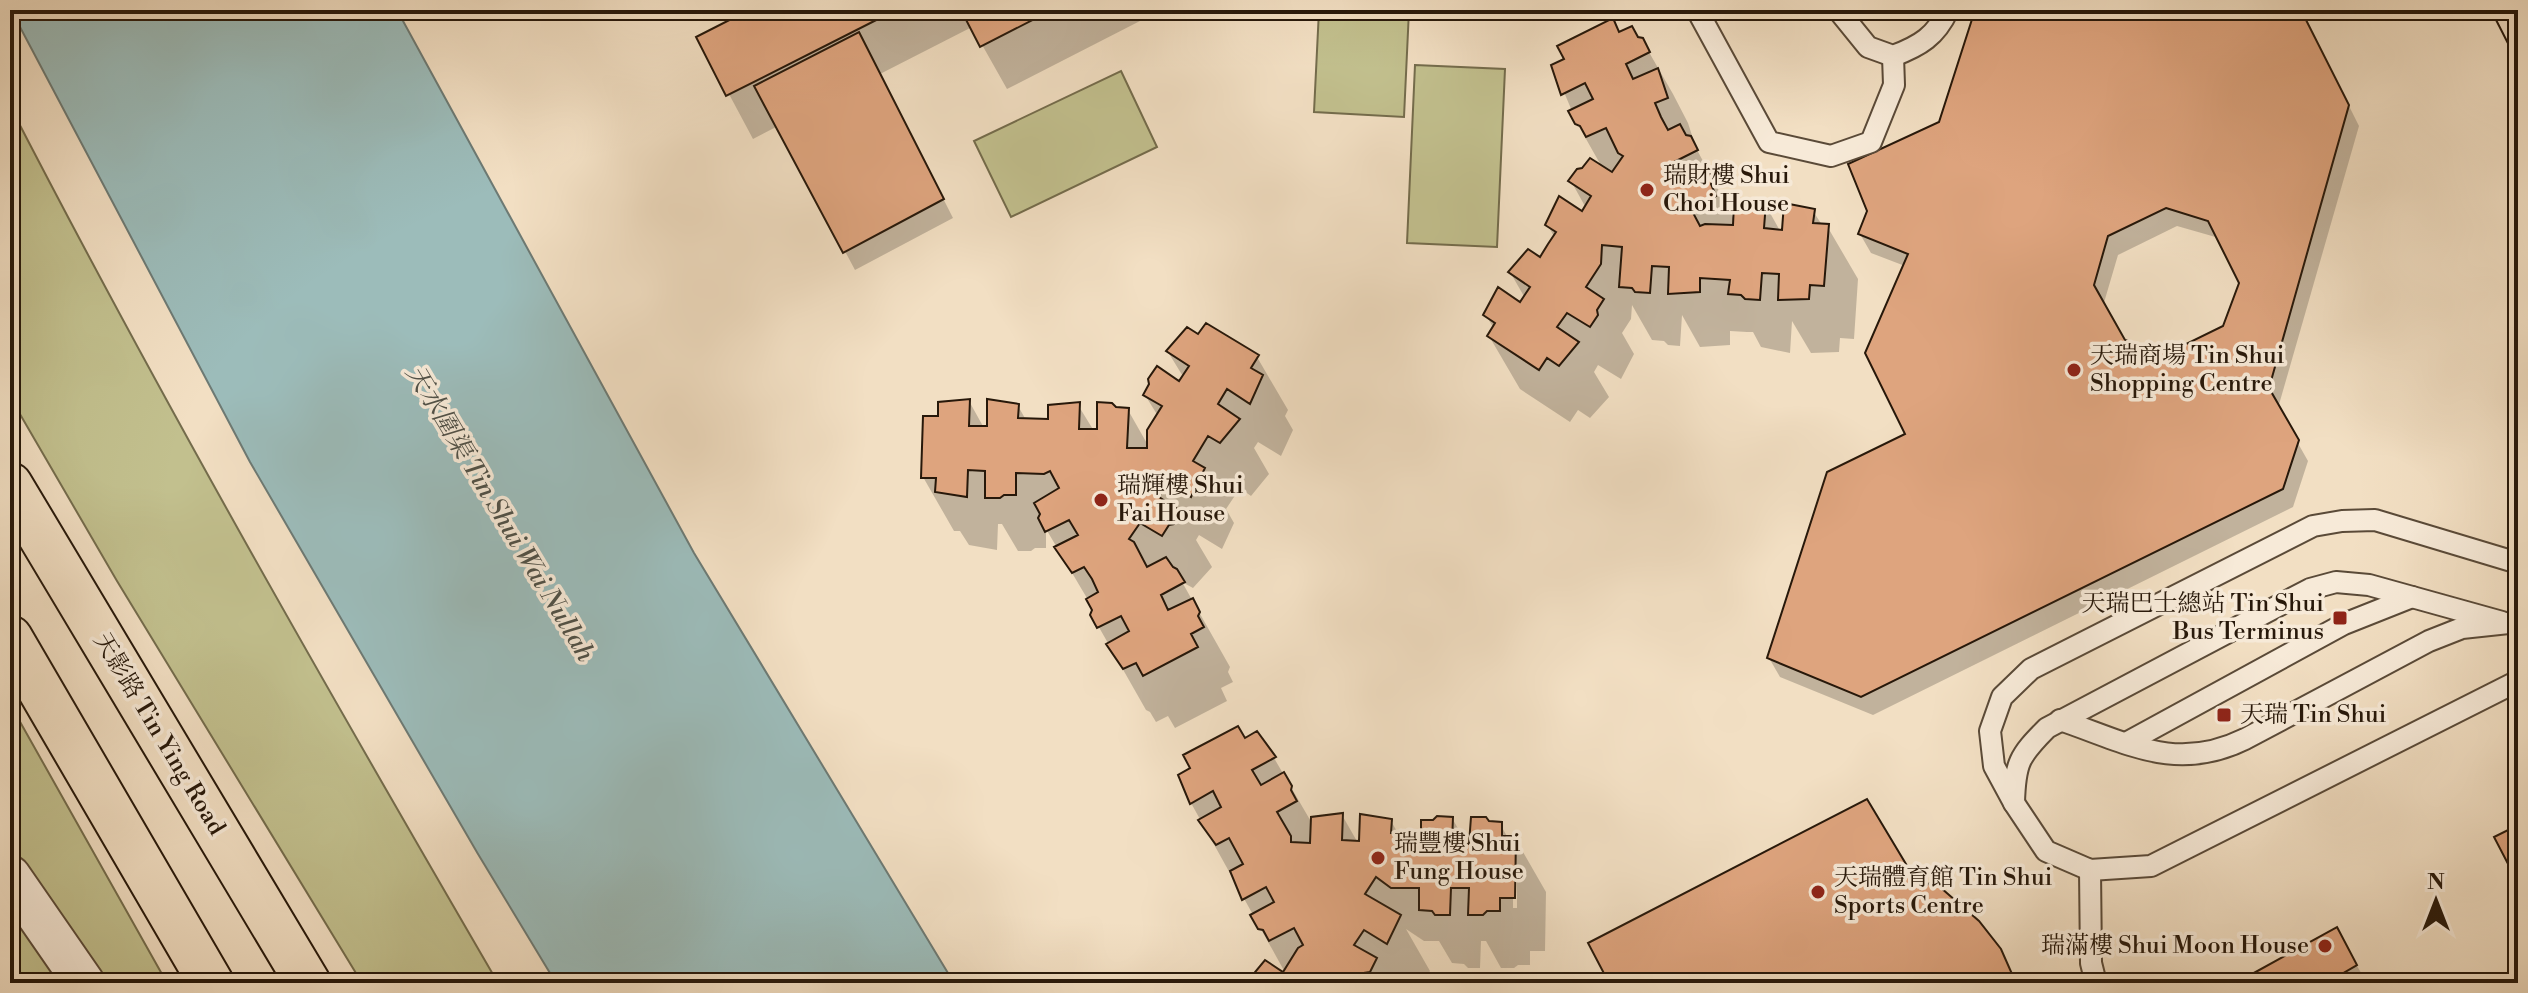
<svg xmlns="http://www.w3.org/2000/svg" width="2528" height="993" viewBox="0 0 2528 993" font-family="'Libre Bodoni','Noto Serif SC',serif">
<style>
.green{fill:#c2c08e;stroke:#746c4c;stroke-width:2}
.water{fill:#9cbcba;stroke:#6d7a74;stroke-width:2}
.shadow{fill:#0003;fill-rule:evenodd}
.building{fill:#dea47e;stroke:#27180a;stroke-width:2;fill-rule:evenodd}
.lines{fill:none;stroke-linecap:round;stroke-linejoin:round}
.lane-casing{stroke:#5a4a38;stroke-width:24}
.street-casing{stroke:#5a4a38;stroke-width:44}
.primary-casing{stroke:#27180a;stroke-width:48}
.lane{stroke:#f7ead8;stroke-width:20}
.street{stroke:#f7ead8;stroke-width:40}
.primary{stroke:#f2dfc3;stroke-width:44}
.tram{stroke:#27180a;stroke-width:2}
.poi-dot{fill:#8f2418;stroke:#f7ead8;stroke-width:3}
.labels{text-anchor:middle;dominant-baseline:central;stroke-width:7;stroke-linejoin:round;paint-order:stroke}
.poi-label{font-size:24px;fill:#27180a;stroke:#f7ead8;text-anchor:start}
.street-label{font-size:24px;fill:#27180a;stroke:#f7ead8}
.water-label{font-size:26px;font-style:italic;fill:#505148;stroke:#f7ead8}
</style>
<rect width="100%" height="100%" fill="#f2dfc3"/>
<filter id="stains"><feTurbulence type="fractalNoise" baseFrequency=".0025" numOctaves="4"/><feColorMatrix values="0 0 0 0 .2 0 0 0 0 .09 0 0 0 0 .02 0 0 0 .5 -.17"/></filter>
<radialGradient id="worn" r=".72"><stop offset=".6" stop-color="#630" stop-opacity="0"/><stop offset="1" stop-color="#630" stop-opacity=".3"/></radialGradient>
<!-- green -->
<g class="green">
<path d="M1319,10H1409L1404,117L1314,112Z"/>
<path d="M1415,65L1505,69L1497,247L1407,243Z"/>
<path d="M1121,71L1157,147L1011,217L974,141Z"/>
<path d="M10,106C163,403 330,694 498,983H362L117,581L10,397Z"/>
<path d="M10,704L167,983H10Z"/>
</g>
<!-- water -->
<path class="water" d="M11,10H397L694,553L954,983H556L478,854L250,462Z"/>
<!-- shadow -->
<g class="shadow">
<path d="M754,10H1135L1140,21L1007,89L972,27L880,74L953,218L855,270L778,126L753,139L699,38Z"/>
<path d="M1978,10H2301L2359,126L2278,408L2308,461L2293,507L1873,715L1780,677L1769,658L1907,435L1905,266L1871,253L1860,234L1940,124ZM2177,226L2219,238L2241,283L2225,327L2168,355L2124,341L2103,306L2118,255Z"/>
<path d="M1620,34L1642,40L1673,94L1688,123L1696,148L1735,221L1765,204L1783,236L1813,211L1822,225L1827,226L1858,279L1854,339L1840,338L1839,352L1811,353L1792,321L1790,353L1761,347L1753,332H1747L1730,331V345L1700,347L1682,315L1680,346L1668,345L1664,341L1652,340L1632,305L1631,319L1622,333L1634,354L1621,379L1598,365L1594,372L1609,397L1590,418L1578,410L1570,422L1520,389L1489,336L1494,329L1486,315L1521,304L1525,298L1510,272L1540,259L1555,238L1547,224L1582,214L1586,208L1571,181L1603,169L1577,123L1553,66Z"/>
<path d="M1168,352L1257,357L1288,410L1285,416L1293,430L1281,456L1258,442L1254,448L1269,474L1251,496L1240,488L1226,509L1234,523L1222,549L1199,535L1196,540L1212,567L1193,588L1182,582L1230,667L1228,672L1233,682L1221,688L1227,701L1175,728L1168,716L1156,722L1150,712L1146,710L1092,615L1094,610L1046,529V548H1035L1031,551H1018L1002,524H998L997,550L969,545L960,531H954L923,477L940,418L969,401L984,428L1018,406L1026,420L1050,422L1078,405L1094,431L1128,410L1149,447L1158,416L1145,395L1180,384L1184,378Z"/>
<path d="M1257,734L1274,758L1313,825L1342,815L1358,843L1391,821L1399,835L1423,836L1452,818L1468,846L1488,823L1500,824L1508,838H1515L1546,892L1545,951H1530V965H1518L1514,968H1501L1486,941H1481L1480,968H1468L1464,964L1452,963L1439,941H1424L1406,929L1430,971L1424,983H1248L1287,976L1191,803L1181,776ZM1513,870H1517V908H1513Z"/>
<path d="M2336,930L2367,983H2259Z"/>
<path d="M2469,978L2472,983H2458Z"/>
</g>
<!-- building -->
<g class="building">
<path d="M749,10H896L726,96L696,37Z"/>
<path d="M961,10H1052L980,47Z"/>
<path d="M1975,10H2049L2068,16L2079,10H2301L2349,105L2269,388L2299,440L2283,489L1861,697L1767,658L1827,472L1905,434L1865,353L1908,254L1858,234L1867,211L1848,164L1939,122ZM2166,208L2208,221L2239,283L2223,326L2168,353L2125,340L2094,285L2108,236Z"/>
<path d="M1613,18L1619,32L1632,26L1638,37L1643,38L1650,52L1626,64L1633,79L1658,68L1668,98L1655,103L1661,117L1668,130L1680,124L1686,135L1691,136L1698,150L1674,162L1682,177L1706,166L1713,179L1711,184L1716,196L1691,209L1700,226L1705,224L1733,225L1734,204H1747L1751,201L1766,202L1764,228L1782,230L1784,203L1815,209L1813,223L1829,224L1824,286L1810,285L1809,299L1778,300L1779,274L1762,273L1760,300L1745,299L1741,295L1728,294L1730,280L1700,278V292L1668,294L1669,267L1652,266L1650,293L1635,292L1632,288L1619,287L1622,247L1602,245L1601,264L1586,287L1604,299L1597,310L1598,315L1590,327L1567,313L1557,327L1579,342L1559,366L1547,358L1539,370L1487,336L1495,323L1483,315L1498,287L1520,302L1530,287L1508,272L1528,249L1540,257L1548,244L1556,232L1545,225L1559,196L1582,211L1591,196L1568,181L1577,169L1582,168L1590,158L1612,172L1623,156L1618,153L1606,128L1586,137L1580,126L1575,124L1568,111L1593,99L1585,83L1561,95L1551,65L1564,59L1557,46Z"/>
<path d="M859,32L944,199L843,253L754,86Z"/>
<path d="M1206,323L1259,355L1251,368L1263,375L1250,404L1227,389L1218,404L1240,419L1220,443L1208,436L1193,461L1205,468L1191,497L1168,482L1159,497L1182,512L1174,524L1169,525L1162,536L1140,523L1129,539L1134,542L1147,567L1166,557L1173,567L1177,569L1185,582L1161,595L1168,610L1193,598L1200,612L1198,616L1204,627L1191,634L1198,647L1143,676L1136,663L1123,669L1106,644L1129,631L1121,616L1097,628L1090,615L1092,610L1086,599L1098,592L1092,579L1084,567L1072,573L1054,547L1078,535L1069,520L1045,532L1038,518L1040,514L1034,503L1059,488L1050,471L1044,474L1016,473V495H1004L1000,498H985V471L968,470L967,497L935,492L936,478H921L923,416H938V402L970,399L969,426H987V399L1019,404L1018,418L1048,419V405L1080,402L1079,429H1097V402L1112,403L1116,407L1129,408L1127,448H1147V430L1162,406L1143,395L1149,384L1148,379L1157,366L1179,381L1189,366L1166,351L1187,327L1198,334Z"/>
<path d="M1238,726L1245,738L1257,731L1276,757L1252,770L1261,785L1284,772L1292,786L1291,790L1297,801L1277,812L1291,836V842L1310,843L1311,817L1343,813L1342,840L1359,841L1360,814L1392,819L1391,833L1406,834H1421V820H1433L1437,816L1453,817L1452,843L1469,844L1471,817H1486L1489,821L1502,822V836H1516L1515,898H1500V911H1487L1483,915H1468L1469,888H1451L1450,915H1435L1432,911L1419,910V888H1391L1376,877L1365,894L1401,915L1387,944L1364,930L1354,945L1377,958L1370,972L1364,973L1358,983L1346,976L1342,983H1246L1265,960L1283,972L1298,948L1303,945L1294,928L1269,941L1263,930L1258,929L1250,915L1274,902L1266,887L1242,900L1230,871L1243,864L1229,838L1216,845L1198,820L1221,807L1213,791L1190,804L1178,775L1190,768L1183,755Z"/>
<path d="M1867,799L1921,889L1933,881L1979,921L2001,949L2016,983H1609L1588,943Z"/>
<path d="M2518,825V883L2494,837Z"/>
<path d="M2337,927L2357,965L2335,978L2337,983H2257L2252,974Z"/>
</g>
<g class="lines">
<defs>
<g id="lane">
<path d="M1697,10L1769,142L1831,156L1871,142L1894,85L1893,56"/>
<path d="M1838,10L1868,47L1893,56C1920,46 1936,36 1948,10"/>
<path d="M2518,563L2375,520L2342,521L2313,526L2031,669L2002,697L1990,731L1994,766L2014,803L2046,851L2090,870L2151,866L2518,681"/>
<path d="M2060,720C2128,743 2176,773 2245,739L2429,641L2462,628L2518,622"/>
<path d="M2126,743L2344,624L2412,597"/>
<path d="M2014,803C2015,763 2019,756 2047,728L2310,589L2336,582L2369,585L2502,622"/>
<path d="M2090,870L2091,963L2096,983"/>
</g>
<path id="street" d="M10,876L84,983"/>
<g id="primary">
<path d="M10,485L308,983"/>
<path d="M10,638L211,983"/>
</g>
</defs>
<!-- lane casing -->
<use href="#lane" class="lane-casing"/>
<!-- street casing -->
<use href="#street" class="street-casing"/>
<!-- primary casing -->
<use href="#primary" class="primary-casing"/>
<!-- lane -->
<use href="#lane" class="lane"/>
<!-- street -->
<use href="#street" class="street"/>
<!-- primary -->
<use href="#primary" class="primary"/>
<!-- tram -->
<g class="tram">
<path d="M2491,10L2518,63"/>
<path d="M2513,10L2518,19"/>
</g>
</g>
<!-- markers -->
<g class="poi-dot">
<circle cx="1647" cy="190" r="8"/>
<circle cx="2074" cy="370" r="8"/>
<circle cx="1101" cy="500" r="8"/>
<rect x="2332" y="610" width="16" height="16" rx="4"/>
<rect x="2216" y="707" width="16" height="16" rx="4"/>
<circle cx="1378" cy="858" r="8"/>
<circle cx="1818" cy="892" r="8"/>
<circle cx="2325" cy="946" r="8"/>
</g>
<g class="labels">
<!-- poi labels -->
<g class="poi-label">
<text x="1663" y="176">瑞財樓 Shui<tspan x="1663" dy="28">Choi House</tspan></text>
<text x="2090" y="356">天瑞商場 Tin Shui<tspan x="2090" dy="28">Shopping Centre</tspan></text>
<text x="1117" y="486">瑞輝樓 Shui<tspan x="1117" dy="28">Fai House</tspan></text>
<text x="2324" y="604" text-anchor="end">天瑞巴士總站 Tin Shui<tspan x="2324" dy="28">Bus Terminus</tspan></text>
<text x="2240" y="715">天瑞 Tin Shui</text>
<text x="1394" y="844">瑞豐樓 Shui<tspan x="1394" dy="28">Fung House</tspan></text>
<text x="1834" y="878">天瑞體育館 Tin Shui<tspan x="1834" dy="28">Sports Centre</tspan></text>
<text x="2309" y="946" text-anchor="end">瑞滿樓 Shui Moon House</text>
</g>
<!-- street labels -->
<g class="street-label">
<text transform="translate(159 734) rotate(59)">天影路 Tin Ying Road</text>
</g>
<!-- water labels -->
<g class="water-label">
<text transform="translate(500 513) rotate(59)">天水圍渠 Tin Shui Wai Nullah</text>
</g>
</g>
<!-- margin -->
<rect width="2528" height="993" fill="none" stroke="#f2dfc3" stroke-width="40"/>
<rect x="12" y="12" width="2504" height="969" fill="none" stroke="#27180a" stroke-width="4"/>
<rect x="20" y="20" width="2488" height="953" fill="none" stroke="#27180a" stroke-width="2"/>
<!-- north arrow -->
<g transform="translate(2436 901)" stroke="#f7ead8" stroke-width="6" paint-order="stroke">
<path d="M0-6L14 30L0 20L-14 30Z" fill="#27180a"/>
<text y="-12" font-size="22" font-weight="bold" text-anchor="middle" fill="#27180a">N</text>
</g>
<rect width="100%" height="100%" filter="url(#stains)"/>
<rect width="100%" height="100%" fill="url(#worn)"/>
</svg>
